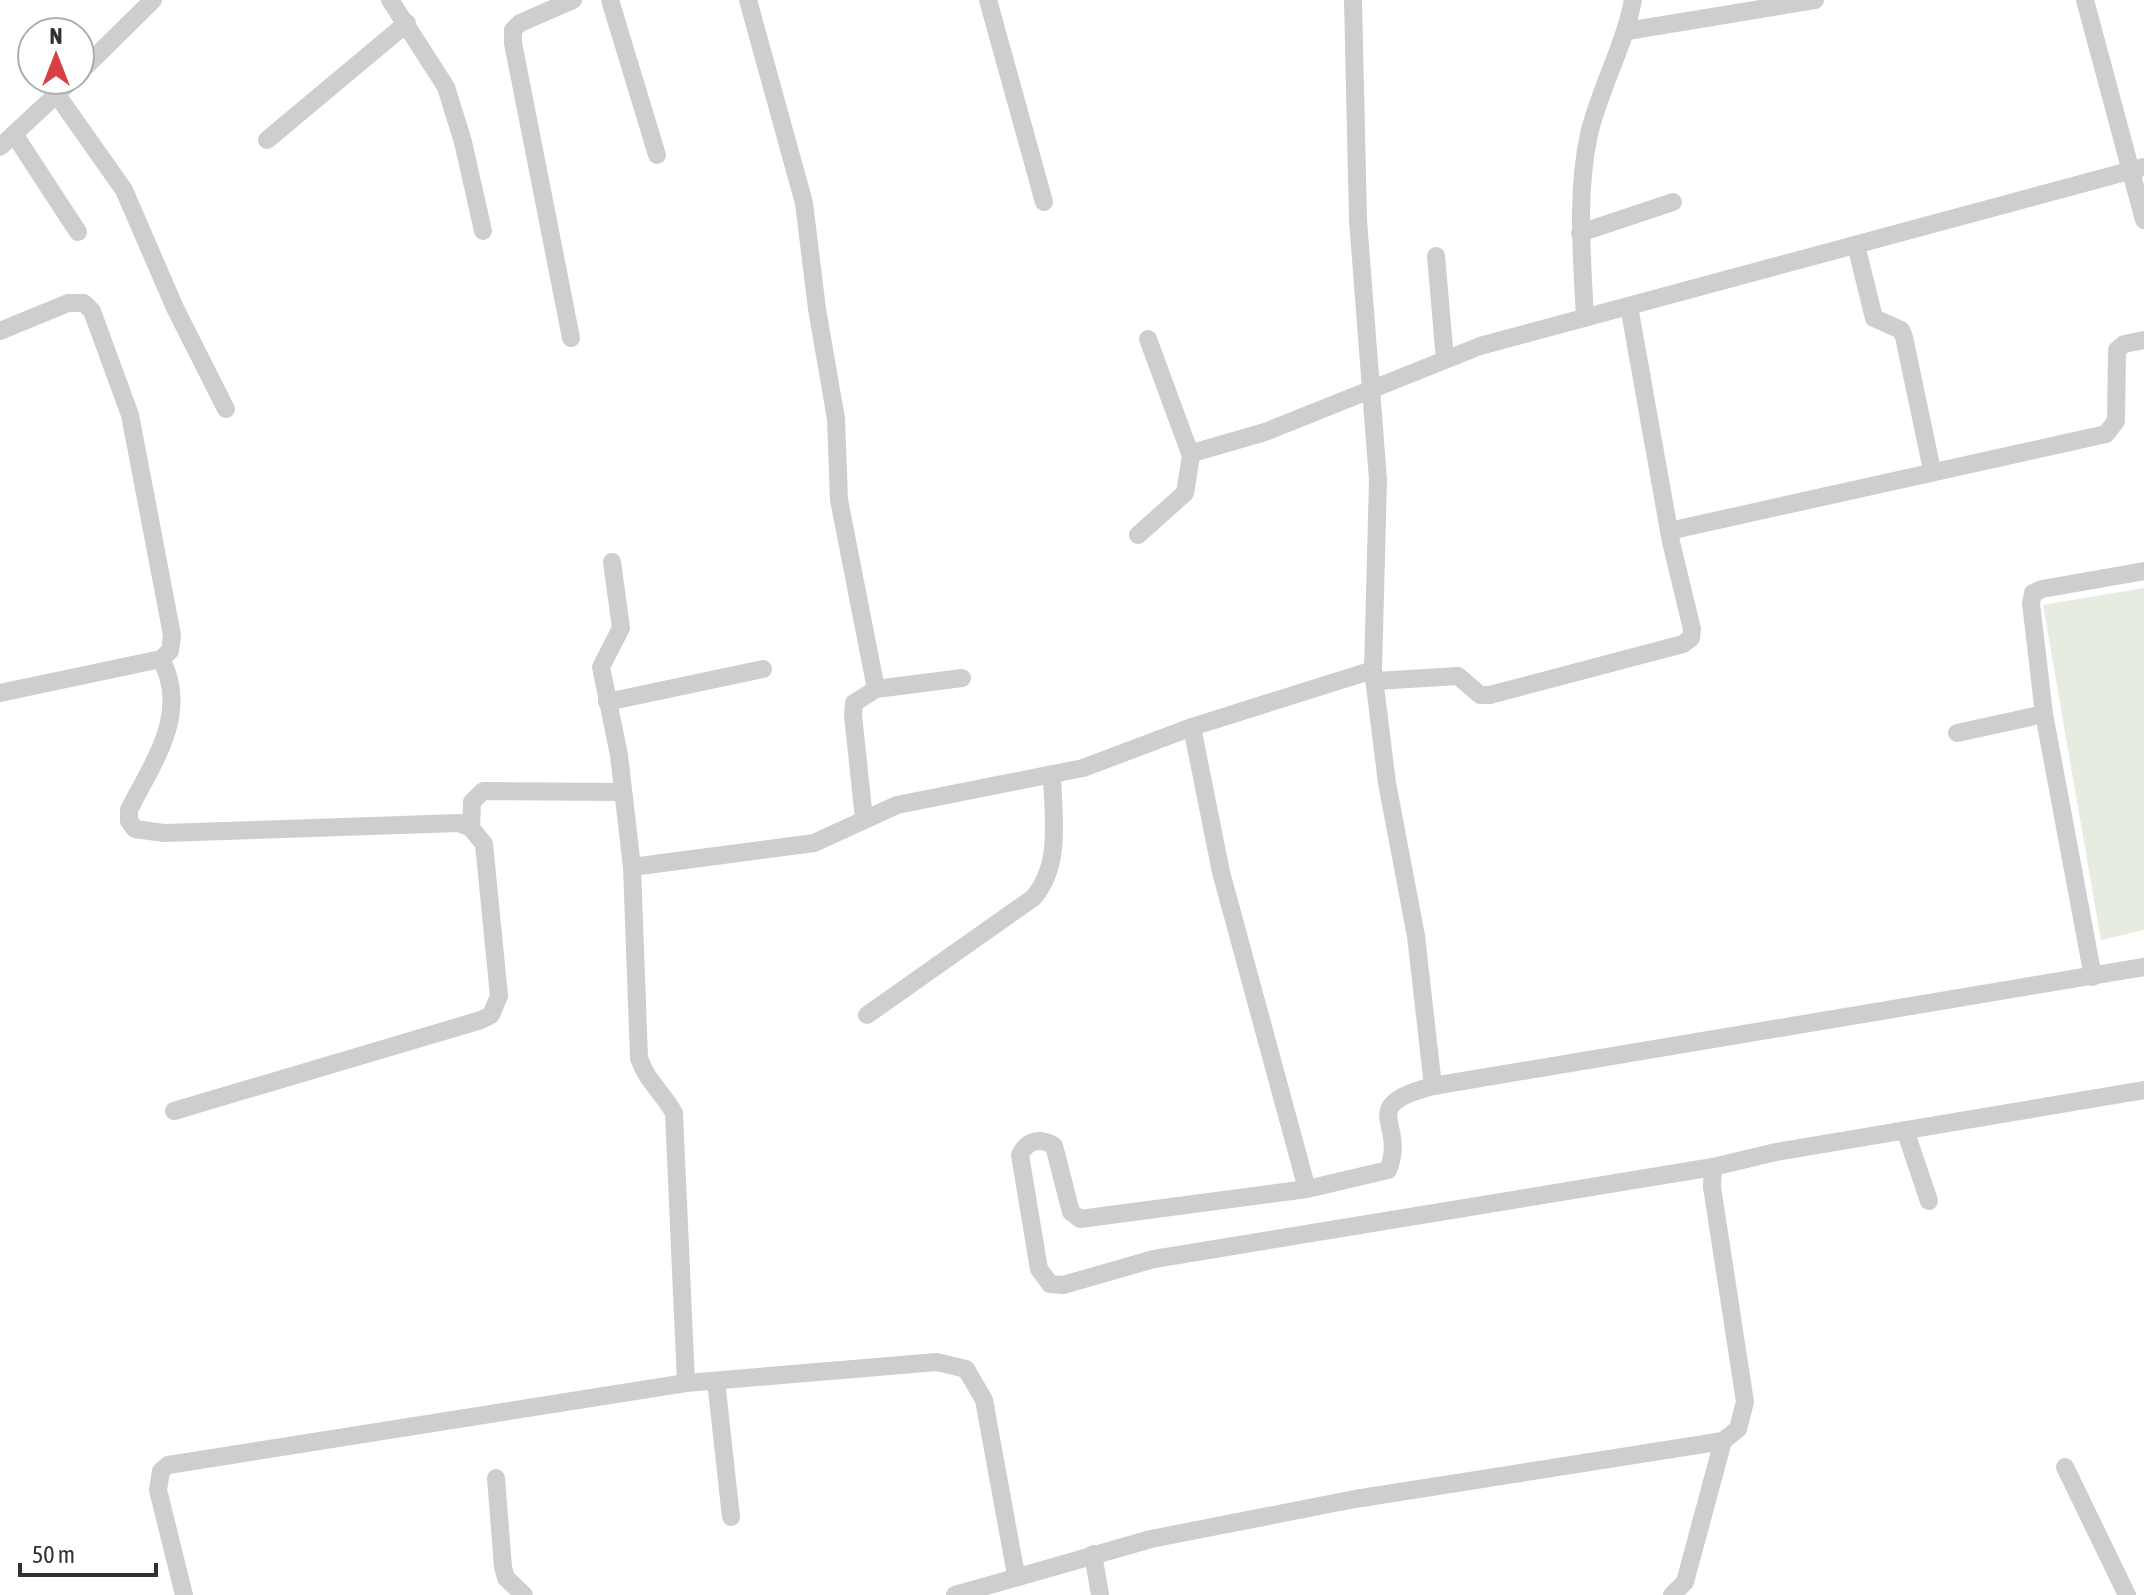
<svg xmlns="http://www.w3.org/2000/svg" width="2144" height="1595" viewBox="0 0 2144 1595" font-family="'Asap Condensed',sans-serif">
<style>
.green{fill:#e6ede0}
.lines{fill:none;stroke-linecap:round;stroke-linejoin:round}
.minor{stroke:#cecece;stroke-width:18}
</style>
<rect width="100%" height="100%" fill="#fff"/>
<!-- green -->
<path class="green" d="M2144,588V930L2101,940L2043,605Z"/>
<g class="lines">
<!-- minor -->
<g class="minor">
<path d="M390,0L446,87L463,142L483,231"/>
<path d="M610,0L657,155"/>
<path d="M748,0L804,203L817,309L836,419L839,500L876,689"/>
<path d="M988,0L1044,202"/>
<path d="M2085,0L2144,220"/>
<path d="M1627,31L1815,0"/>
<path d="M80,72L153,0"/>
<path d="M57,95L124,190L175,308L226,409"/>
<path d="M14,134L78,232"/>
<path d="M267,140L407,23"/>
<path d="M0,147L72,80"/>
<path d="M1580,233L1673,202"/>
<path d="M1856,245L1874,318L1901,330L1904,337L1932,470"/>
<path d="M1436,256L1445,360"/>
<path d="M1585,318C1582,257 1576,194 1589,134C1600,88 1624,47 1633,0"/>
<path d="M0,331L68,303H84L92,311L130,415L172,635L170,651L161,659L0,693"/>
<path d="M571,338L513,43V30L520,23L573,0"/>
<path d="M1148,339L1191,456"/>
<path d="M1669,531L2106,434L2116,421L2117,350L2124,344L2144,340"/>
<path d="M1138,535L1185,493L1191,456L1196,452L1265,432L1480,346L2144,167"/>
<path d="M612,562L621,628L601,667L619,755L632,867"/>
<path d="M161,659C190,713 153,762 129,810V821L135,829L164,833L459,823L471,828L484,844L499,996L491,1015L481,1020L174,1111"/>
<path d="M1373,670L1387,783L1416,936L1433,1086"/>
<path d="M1376,681L1458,676L1480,695H1490L1683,644L1691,638L1692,629L1671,542L1629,306"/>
<path d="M607,702L763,669"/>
<path d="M1192,727L1221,872L1307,1189"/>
<path d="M1957,733L2044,714"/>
<path d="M864,819L853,715L854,703L876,689L962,678"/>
<path d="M471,828L472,802L483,791L623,792"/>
<path d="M2093,977L2044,714L2031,603L2033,593L2042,589L2144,571"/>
<path d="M867,1015L1033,898C1062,865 1053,817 1052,776"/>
<path d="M1905,1130L1929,1201"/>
<path d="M1713,1167L1154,1259L1063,1285L1050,1284L1039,1269L1020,1155C1027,1140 1041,1137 1054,1146L1071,1212L1080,1219L1307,1189L1388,1170C1408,1122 1354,1107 1433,1086L2144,967"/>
<path d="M716,1381L731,1517"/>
<path d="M686,1383L937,1362L966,1369L984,1400L1016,1575"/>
<path d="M2065,1467L2127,1595"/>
<path d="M496,1478L503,1567L506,1578L524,1595"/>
<path d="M1093,1554L1100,1595"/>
<path d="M184,1595L158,1490L161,1471L168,1465L686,1383L674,1113C663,1093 646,1080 639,1058L632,867L814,843L897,805L1083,768L1192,727L1373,670L1378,480L1358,220L1353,0"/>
<path d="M955,1595L1151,1539L1355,1499L1723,1441L1738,1429L1745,1402L1712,1187L1713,1167L1776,1152L2144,1090"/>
<path d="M1672,1595L1685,1582L1723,1441"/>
</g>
</g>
<!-- north arrow -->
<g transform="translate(56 56)"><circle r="38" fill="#ffffff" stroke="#adadad" stroke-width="2"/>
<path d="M0-6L14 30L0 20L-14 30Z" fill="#db3f46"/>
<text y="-12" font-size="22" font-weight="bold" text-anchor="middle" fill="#313131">N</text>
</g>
<!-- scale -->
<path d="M20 1563v12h136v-12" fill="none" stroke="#313131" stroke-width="4"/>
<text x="32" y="1563" font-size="24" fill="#313131" stroke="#ffffff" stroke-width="6" paint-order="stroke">50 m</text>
</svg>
